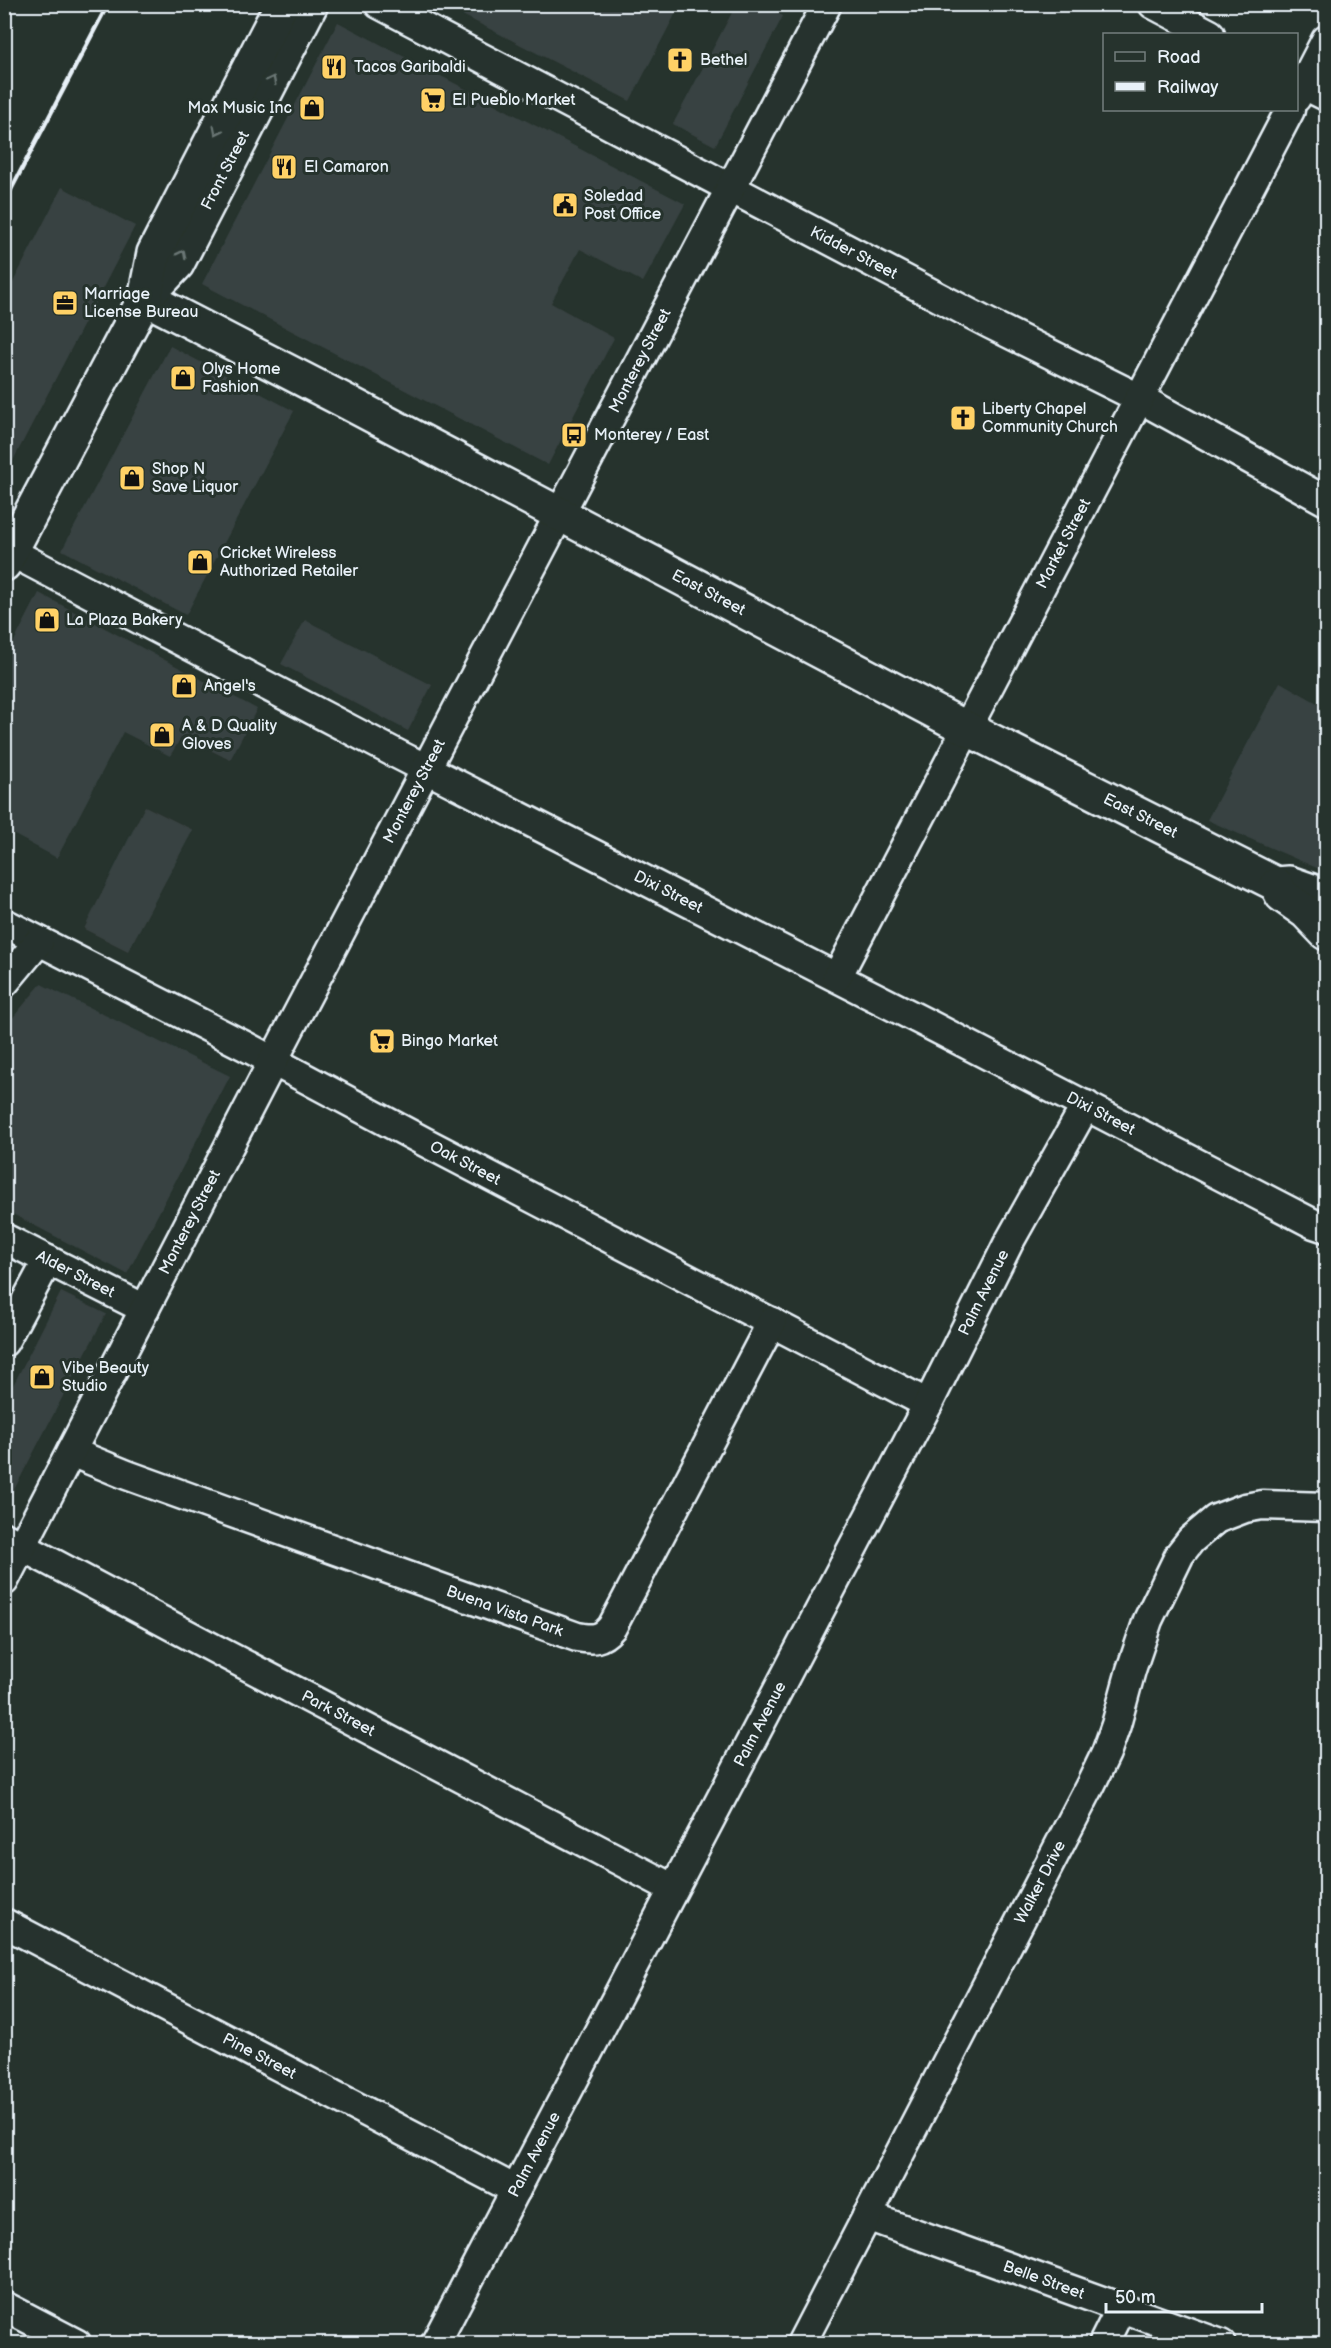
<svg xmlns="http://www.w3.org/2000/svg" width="1331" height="2348" viewBox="0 0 1331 2348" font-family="'Balsamiq Sans',sans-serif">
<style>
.built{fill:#384242}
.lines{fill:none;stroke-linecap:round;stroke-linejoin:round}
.minor-casing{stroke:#e8f1f8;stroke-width:33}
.major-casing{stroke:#e8f1f8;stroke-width:38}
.minor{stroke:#26332d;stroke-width:28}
.major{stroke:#26332d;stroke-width:33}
.rail{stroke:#e8f1f8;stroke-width:4.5}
.oneway{stroke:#6a7674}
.labels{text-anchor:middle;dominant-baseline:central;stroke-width:6;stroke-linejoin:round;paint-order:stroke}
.poi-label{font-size:16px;fill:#e8f1f8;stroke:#26332d;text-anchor:start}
.street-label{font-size:16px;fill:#e8f1f8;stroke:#26332d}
</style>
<rect width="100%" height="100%" fill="#26332d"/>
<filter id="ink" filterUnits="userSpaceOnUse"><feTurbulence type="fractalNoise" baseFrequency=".0167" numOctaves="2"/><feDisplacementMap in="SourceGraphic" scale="12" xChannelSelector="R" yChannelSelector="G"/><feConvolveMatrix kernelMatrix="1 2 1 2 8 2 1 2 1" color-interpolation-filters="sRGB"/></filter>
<g filter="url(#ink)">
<!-- built -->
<g class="built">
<path d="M443,5H680L630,101Z"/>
<path d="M736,5H760L783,16L715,146L673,124Z"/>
<path d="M338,22L685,204L643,282L580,249L551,303L614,338L548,465L202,284Z"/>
<path d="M62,187L135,226L5,476V298Z"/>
<path d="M170,346L294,411L186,615L62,550Z"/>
<path d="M39,593L257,709L230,760L182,736L170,756L123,732L57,858L9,832L5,840V659Z"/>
<path d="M305,620L432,685L408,731L281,664Z"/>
<path d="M1280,682L1326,708V872L1207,820Z"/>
<path d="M145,806L193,830L128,951L84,929Z"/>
<path d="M41,984L230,1076L127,1274L5,1210V1027Z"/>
<path d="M5,1264L16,1270L5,1292Z"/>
<path d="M61,1292L106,1314L5,1507V1401Z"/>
</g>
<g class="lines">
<defs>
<g id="minor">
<path id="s1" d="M379,4L990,324L1139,398L1326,501"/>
<path d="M1153,4L1210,34"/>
<path d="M1296,81L1326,96"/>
<path d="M1296,98L1326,40"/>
<path id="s2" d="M11,552L397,754L928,1024L1314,1224L1326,1228"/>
<path id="s3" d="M4,923L245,1046L423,1141L928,1404"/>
<path id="s4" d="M837,977L1290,110"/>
<path d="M4,983L39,941"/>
<path id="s5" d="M4,1238L145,1309"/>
<path d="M4,1342L48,1260"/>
<path id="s6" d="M71,1452L127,1475L577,1637C593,1640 601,1640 612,1627L772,1322"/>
<path id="s7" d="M4,1537L215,1649L672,1888"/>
<path id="s8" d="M4,1581L288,1032L827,4"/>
<path id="s9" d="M4,1923L516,2190"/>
<path id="s10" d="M867,2216L1221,2344"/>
<path d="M4,2306L77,2344"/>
<path id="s11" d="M435,2344L928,1404L1008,1244L1086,1105"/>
<path id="s12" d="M801,2344L1091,1784L1106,1753L1116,1725L1131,1670L1148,1620L1180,1554L1191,1540L1216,1519L1245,1508L1262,1505L1326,1507"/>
<path d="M1103,2344L1121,2308"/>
</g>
<g id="major">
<path id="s13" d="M145,298L347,402L966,728L1276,884L1289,883L1326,896"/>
<path id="s14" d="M145,298L177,264L311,4"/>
<path d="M4,564L145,298L154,253L282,4"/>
<path d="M1277,885L1282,895L1306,912L1326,933"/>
</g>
</defs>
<!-- minor casing -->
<use href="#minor" class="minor-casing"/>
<!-- major casing -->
<use href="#major" class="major-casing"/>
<!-- minor -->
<use href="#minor" class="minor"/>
<!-- major -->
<use href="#major" class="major"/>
<!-- rail -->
<path class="rail" d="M4,203L108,4"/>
</g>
<!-- one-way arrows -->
<defs><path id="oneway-chevron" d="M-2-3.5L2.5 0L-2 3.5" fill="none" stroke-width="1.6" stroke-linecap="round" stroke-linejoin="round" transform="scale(1.5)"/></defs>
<g class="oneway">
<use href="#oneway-chevron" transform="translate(272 80) rotate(-63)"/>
<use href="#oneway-chevron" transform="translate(217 131) rotate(117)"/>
<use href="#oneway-chevron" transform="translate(182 254) rotate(-63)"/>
</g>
</g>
<!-- icons -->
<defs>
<symbol id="church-square" viewBox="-11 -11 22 22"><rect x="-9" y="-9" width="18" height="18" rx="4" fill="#ffd166" stroke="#26332d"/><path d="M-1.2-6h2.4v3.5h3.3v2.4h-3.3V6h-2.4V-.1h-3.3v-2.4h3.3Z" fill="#111"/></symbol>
<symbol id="restaurant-square" viewBox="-11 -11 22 22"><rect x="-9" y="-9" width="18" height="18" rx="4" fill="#ffd166" stroke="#26332d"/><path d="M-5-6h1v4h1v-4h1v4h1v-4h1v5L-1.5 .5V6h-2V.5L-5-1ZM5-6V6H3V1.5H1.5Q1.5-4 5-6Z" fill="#111"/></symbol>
<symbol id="supermarket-square" viewBox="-11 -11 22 22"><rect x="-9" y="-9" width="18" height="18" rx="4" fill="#ffd166" stroke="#26332d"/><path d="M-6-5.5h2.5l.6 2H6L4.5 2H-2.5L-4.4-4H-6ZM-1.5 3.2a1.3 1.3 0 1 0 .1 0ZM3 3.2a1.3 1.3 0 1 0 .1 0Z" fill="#111"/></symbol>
<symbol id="shop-square" viewBox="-11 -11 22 22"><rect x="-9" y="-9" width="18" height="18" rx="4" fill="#ffd166" stroke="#26332d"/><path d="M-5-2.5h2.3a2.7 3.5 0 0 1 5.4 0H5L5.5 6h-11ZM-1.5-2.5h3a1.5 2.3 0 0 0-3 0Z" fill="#111"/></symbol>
<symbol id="civic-square" viewBox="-11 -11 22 22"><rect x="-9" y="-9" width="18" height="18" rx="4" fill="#ffd166" stroke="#26332d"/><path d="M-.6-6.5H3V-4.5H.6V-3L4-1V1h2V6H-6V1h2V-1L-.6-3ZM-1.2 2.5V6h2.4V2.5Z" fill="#111"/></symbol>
<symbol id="office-square" viewBox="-11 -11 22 22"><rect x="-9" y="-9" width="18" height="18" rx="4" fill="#ffd166" stroke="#26332d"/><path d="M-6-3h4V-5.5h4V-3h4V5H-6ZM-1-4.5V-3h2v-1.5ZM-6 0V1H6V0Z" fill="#111"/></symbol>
<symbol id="bus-square" viewBox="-11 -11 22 22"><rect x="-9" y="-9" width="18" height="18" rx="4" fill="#ffd166" stroke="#26332d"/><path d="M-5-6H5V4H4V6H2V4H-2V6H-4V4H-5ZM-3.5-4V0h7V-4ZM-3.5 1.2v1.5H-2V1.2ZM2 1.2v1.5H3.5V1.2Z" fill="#111"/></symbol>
</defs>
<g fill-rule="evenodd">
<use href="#church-square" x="665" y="45" width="30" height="30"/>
<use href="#restaurant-square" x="319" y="52" width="30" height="30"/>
<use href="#supermarket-square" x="418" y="85" width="30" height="30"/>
<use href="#shop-square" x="297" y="93" width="30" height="30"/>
<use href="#restaurant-square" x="269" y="152" width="30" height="30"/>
<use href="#civic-square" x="550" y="190" width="30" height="30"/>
<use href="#office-square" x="50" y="288" width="30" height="30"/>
<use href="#shop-square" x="168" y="363" width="30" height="30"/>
<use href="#church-square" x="948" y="403" width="30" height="30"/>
<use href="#bus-square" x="559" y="420" width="30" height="30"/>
<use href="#shop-square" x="117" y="463" width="30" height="30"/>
<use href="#shop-square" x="185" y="547" width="30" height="30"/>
<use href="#shop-square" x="32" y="605" width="30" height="30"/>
<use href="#shop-square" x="169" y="671" width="30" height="30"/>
<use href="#shop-square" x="147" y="720" width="30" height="30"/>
<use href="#supermarket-square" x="367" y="1026" width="30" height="30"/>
<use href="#shop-square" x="27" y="1362" width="30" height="30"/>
</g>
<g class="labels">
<!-- poi labels -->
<g class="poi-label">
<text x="700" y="60">Bethel</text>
<text x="354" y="67">Tacos Garibaldi</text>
<text x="452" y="100">El Pueblo Market</text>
<text x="292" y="108" text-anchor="end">Max Music Inc</text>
<text x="304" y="167">El Camaron</text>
<text x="584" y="196">Soledad<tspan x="584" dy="18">Post Office</tspan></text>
<text x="84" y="294">Marriage<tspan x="84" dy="18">License Bureau</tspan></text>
<text x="202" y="369">Olys Home<tspan x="202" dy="18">Fashion</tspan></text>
<text x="982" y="409">Liberty Chapel<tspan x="982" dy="18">Community Church</tspan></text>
<text x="594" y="435">Monterey / East</text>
<text x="152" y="469">Shop N<tspan x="152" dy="18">Save Liquor</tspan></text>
<text x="220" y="553">Cricket Wireless<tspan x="220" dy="18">Authorized Retailer</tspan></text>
<text x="66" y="620">La Plaza Bakery</text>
<text x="204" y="686">Angel's</text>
<text x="182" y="726">A &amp; D Quality<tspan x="182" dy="18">Gloves</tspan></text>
<text x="401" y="1041">Bingo Market</text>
<text x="62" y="1368">Vibe Beauty<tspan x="62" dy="18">Studio</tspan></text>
</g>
<!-- street labels -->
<g class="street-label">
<text stroke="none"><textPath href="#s14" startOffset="152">Front Street</textPath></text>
<text stroke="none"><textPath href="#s1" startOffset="536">Kidder Street</textPath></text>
<text stroke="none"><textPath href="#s8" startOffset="1376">Monterey Street</textPath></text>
<text stroke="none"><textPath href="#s4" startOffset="489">Market Street</textPath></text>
<text stroke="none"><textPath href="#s13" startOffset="636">East Street</textPath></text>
<text stroke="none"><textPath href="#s8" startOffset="890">Monterey Street</textPath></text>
<text stroke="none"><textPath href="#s13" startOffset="1122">East Street</textPath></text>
<text stroke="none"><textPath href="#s2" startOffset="740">Dixi Street</textPath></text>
<text stroke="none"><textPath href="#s2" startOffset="1226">Dixi Street</textPath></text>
<text stroke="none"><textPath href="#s3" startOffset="520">Oak Street</textPath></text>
<text stroke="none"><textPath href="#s8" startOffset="404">Monterey Street</textPath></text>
<text stroke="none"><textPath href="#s5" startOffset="80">Alder Street</textPath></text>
<text stroke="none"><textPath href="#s11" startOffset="1186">Palm Avenue</textPath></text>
<text stroke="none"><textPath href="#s6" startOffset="462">Buena Vista Park</textPath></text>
<text stroke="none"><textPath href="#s7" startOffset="378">Park Street</textPath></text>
<text stroke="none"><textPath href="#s11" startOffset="700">Palm Avenue</textPath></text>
<text stroke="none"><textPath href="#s12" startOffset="520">Walker Drive</textPath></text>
<text stroke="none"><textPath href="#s9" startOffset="288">Pine Street</textPath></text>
<text stroke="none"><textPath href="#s11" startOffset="214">Palm Avenue</textPath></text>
<text stroke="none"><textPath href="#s10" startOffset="188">Belle Street</textPath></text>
</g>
</g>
<!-- margin -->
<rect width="1331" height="2348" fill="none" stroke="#26332d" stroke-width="24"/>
<rect x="12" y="12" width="1307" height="2324" fill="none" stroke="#e8f1f8" stroke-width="2" filter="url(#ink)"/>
<!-- legend -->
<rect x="1103" y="33" width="195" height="78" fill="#26332d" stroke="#747f7e" stroke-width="1.5"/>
<rect x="1115" y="52" width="30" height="9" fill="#26332d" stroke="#747f7e" stroke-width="1.5"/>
<text x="1157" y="63" font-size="18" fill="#e8f1f8">Road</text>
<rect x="1115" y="82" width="30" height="9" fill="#e8f1f8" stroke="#747f7e" stroke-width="1.5"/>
<text x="1157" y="93" font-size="18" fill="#e8f1f8">Railway</text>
<!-- scale -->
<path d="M1106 2303v9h156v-9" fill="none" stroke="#e8f1f8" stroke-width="3"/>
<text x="1115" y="2303" font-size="18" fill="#e8f1f8" stroke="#26332d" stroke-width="4.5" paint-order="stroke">50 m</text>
</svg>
